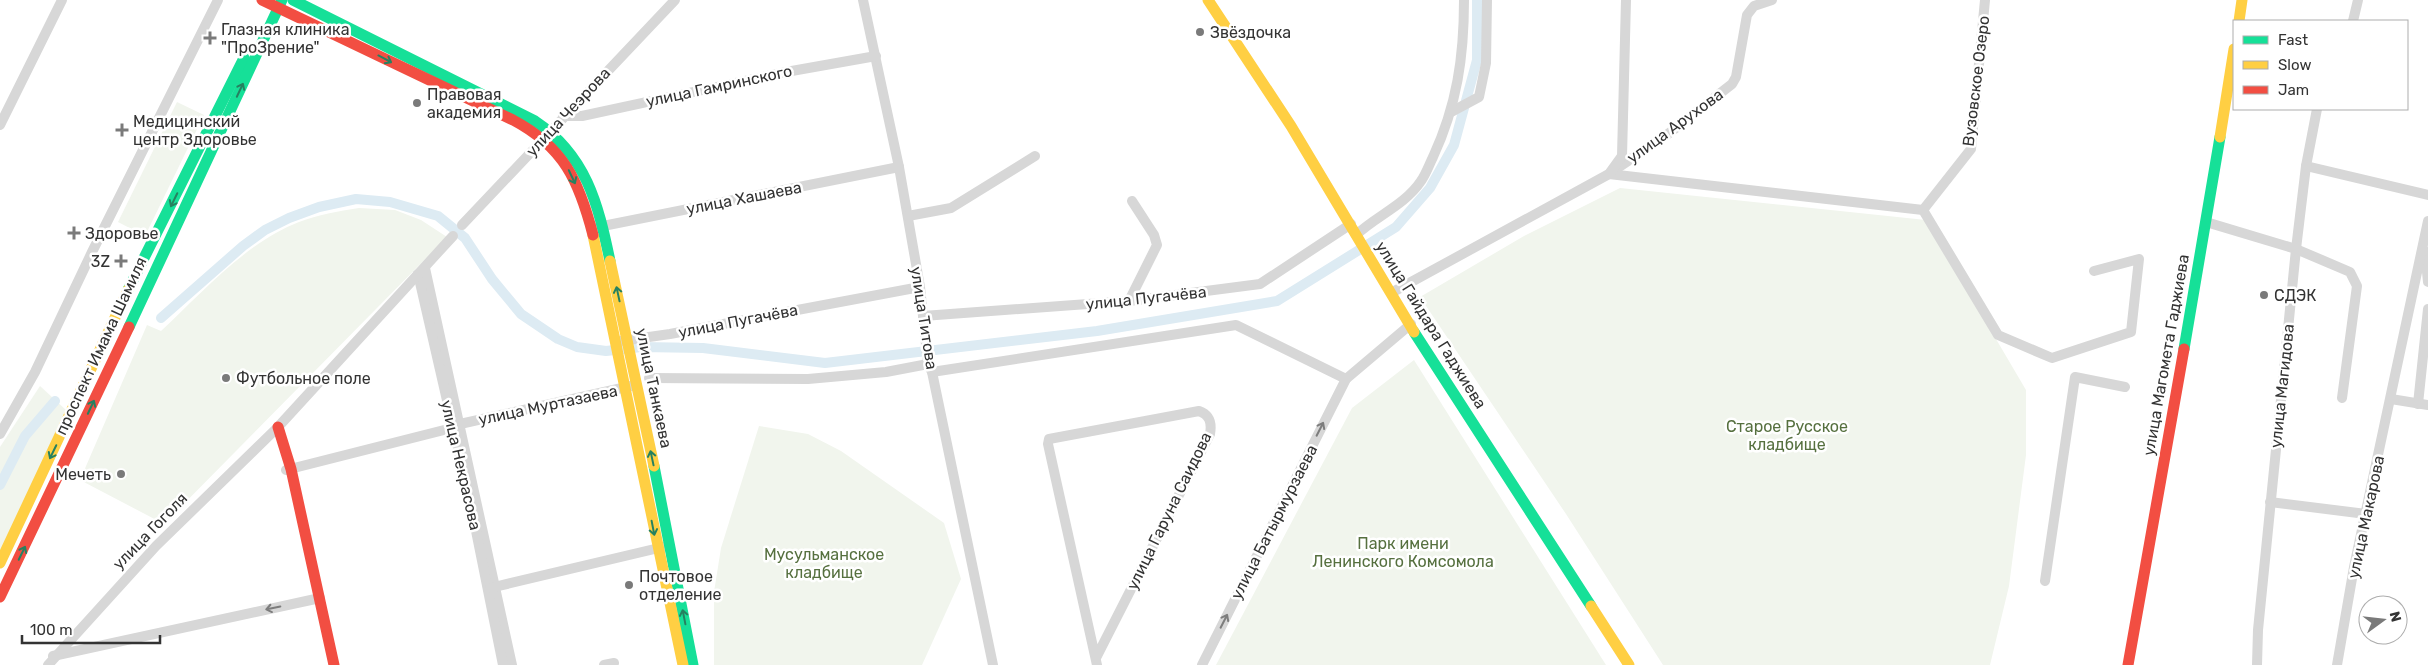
<svg xmlns="http://www.w3.org/2000/svg" width="2428" height="665" viewBox="0 0 2428 665" font-family="Rubik,sans-serif">
<style>
.green{fill:#f1f5ed}
.lines{fill:none;stroke-linecap:round;stroke-linejoin:round}
.canal{stroke:#ddebf3;stroke-width:10}
.street{stroke:#d7d7d7;stroke-width:10}
.fast{stroke:#16e098;stroke-width:11}
.slow{stroke:#ffcf43;stroke-width:11}
.jam{stroke:#f24e42;stroke-width:11}
.oneway{stroke:#268160}
.oneway2{stroke:#7d7d7d}
.poi-dot{fill:#7a7a7a;stroke:#fff;stroke-width:2}
.labels{text-anchor:middle;dominant-baseline:central;stroke-width:5;stroke-linejoin:round;paint-order:stroke}
.poi-label{font-size:16px;fill:#333;stroke:#fff;text-anchor:start}
.street-label{font-size:16px;fill:#333;stroke:#fff}
.park-label{font-size:16px;fill:#56703f;stroke:#fff}
</style>
<rect width="100%" height="100%" fill="#fff"/>
<!-- green -->
<g class="green">
<path d="M177,102L204,115L145,236L118,222Z"/>
<path d="M1620,188L1926,220L2026,390V455L2009,586L1990,665H1663L1566,514L1420,297L1524,236Z"/>
<path d="M359,208L395,210L421,220L447,237L164,524L80,480L147,325L161,331C202,293 245,243 299,222C318,215 338,211 359,208Z"/>
<path d="M1414,360L1606,665H1216L1352,408Z"/>
<path d="M40,386L67,411L0,552V447Z"/>
<path d="M759,426L808,434L841,451L944,523L961,579L922,665H714V592L721,548Z"/>
</g>
<g class="lines">
<!-- canal -->
<g class="canal">
<path d="M161,318L243,246L265,230L289,218L319,207L356,199L390,202L438,216L465,238L492,279L521,314L558,339L577,347L606,351L641,347L703,348L825,363L1097,331L1277,301L1396,227L1430,188L1454,145L1477,60V0"/>
<path d="M0,485L25,436L55,401"/>
</g>
<!-- street -->
<g class="street">
<path d="M863,0L899,167L920,287L928,364L932,372L993,665"/>
<path d="M2353,21L2358,0"/>
<path d="M1451,112L1479,97L1486,63L1487,0"/>
<path d="M563,116H582L786,72L876,56"/>
<path d="M0,125L62,0"/>
<path d="M2306,166L2428,195"/>
<path d="M1616,169L1668,134L1732,84L1736,77L1747,15L1754,6L1772,0"/>
<path d="M1609,174L1923,210"/>
<path d="M1923,210L1998,335L2052,358L2131,332L2139,259L2094,271"/>
<path d="M1923,210L1971,149L1985,0"/>
<path d="M908,216L951,208L1035,156"/>
<path d="M2206,222L2296,249L2350,272L2357,286L2342,398"/>
<path d="M462,225L675,0"/>
<path d="M598,227L899,167"/>
<path d="M1356,235C1376,216 1405,205 1421,181C1426,174 1429,165 1433,157C1457,105 1464,57 1464,0"/>
<path d="M2425,251L2428,282"/>
<path d="M425,268L512,665"/>
<path d="M418,274L468,492"/>
<path d="M1391,293L1609,174L1622,156L1626,0"/>
<path d="M1129,301L1157,245L1154,235L1132,201"/>
<path d="M923,316L1129,301L1260,284L1351,224"/>
<path d="M621,341L670,334L920,287"/>
<path d="M932,372L1236,325L1346,379"/>
<path d="M649,378L808,379L886,372L928,364"/>
<path d="M2391,399L2428,405"/>
<path d="M2418,404L2428,309"/>
<path d="M0,434L35,372L92,252L218,0"/>
<path d="M286,470L452,428L460,424L631,386"/>
<path d="M2270,502L2366,514"/>
<path d="M473,516L503,665"/>
<path d="M2045,581L2075,377L2125,387"/>
<path d="M490,588L663,547"/>
<path d="M53,656L320,598"/>
<path d="M1096,658L1210,434C1212,423 1210,415 1199,411L1049,439L1048,444L1097,665"/>
<path d="M48,665L156,546L278,427L453,236"/>
<path d="M604,665L614,663"/>
<path d="M1202,665L1346,379L1411,324"/>
<path d="M2257,665L2258,630L2296,249L2306,166L2317,109"/>
<path d="M2337,665L2354,567L2428,221"/>
</g>
<!-- fast -->
<g class="fast">
<path d="M293,0L535,121C586,155 598,203 610,261"/>
<path d="M128,290L244,58"/>
<path d="M129,327L282,0"/>
<path d="M1414,332L1591,606"/>
<path d="M2184,349L2220,137"/>
<path d="M654,466L693,665"/>
</g>
<!-- slow -->
<g class="slow">
<path d="M1208,0L1291,126L1414,332"/>
<path d="M2239,21L2242,0"/>
<path d="M2220,137L2234,49"/>
<path d="M593,235L683,665"/>
<path d="M610,261L654,466"/>
<path d="M0,563L128,290"/>
<path d="M1591,606L1629,665"/>
</g>
<!-- jam -->
<g class="jam">
<path d="M262,0L513,120C564,147 579,181 593,235"/>
<path d="M278,427L291,469L334,665"/>
<path d="M0,597L129,327"/>
<path d="M2128,665L2184,349"/>
</g>
</g>
<!-- one-way arrows -->
<defs><path id="oneway-shaft" d="M-6 0H5M1.5-3L5.5 0L1.5 3" fill="none" stroke-width="1.6" stroke-linecap="round" stroke-linejoin="round" transform="scale(1.25)"/></defs>
<g class="oneway">
<use href="#oneway-shaft" transform="translate(385 59) rotate(28)"/>
<use href="#oneway-shaft" transform="translate(240 90) rotate(-65)"/>
<use href="#oneway-shaft" transform="translate(572 177) rotate(65)"/>
<use href="#oneway-shaft" transform="translate(174 200) rotate(116)"/>
<use href="#oneway-shaft" transform="translate(618 294) rotate(-102)"/>
<use href="#oneway-shaft" transform="translate(91 407) rotate(-65)"/>
<use href="#oneway-shaft" transform="translate(53 452) rotate(116)"/>
<use href="#oneway-shaft" transform="translate(652 458) rotate(-102)"/>
<use href="#oneway-shaft" transform="translate(653 528) rotate(79)"/>
<use href="#oneway-shaft" transform="translate(22 553) rotate(-64)"/>
<use href="#oneway-shaft" transform="translate(684 617) rotate(-101)"/>
</g>
<g class="oneway2">
<use href="#oneway-shaft" transform="translate(1320 429) rotate(-63)"/>
<use href="#oneway-shaft" transform="translate(273 608) rotate(168)"/>
<use href="#oneway-shaft" transform="translate(1224 621) rotate(-63)"/>
</g>
<!-- markers -->
<g class="poi-dot">
<circle cx="1200" cy="32" r="5"/>
<path d="M207.5 30.5h5v5h5v5h-5v5h-5v-5h-5v-5h5z"/>
<circle cx="417" cy="103" r="5"/>
<path d="M119.5 122.5h5v5h5v5h-5v5h-5v-5h-5v-5h5z"/>
<path d="M71.5 225.5h5v5h5v5h-5v5h-5v-5h-5v-5h5z"/>
<path d="M118.5 253.5h5v5h5v5h-5v5h-5v-5h-5v-5h5z"/>
<circle cx="2264" cy="295" r="5"/>
<circle cx="226" cy="378" r="5"/>
<circle cx="121" cy="474" r="5"/>
<circle cx="629" cy="585" r="5"/>
</g>
<g class="labels">
<!-- poi labels -->
<g class="poi-label">
<text x="221" y="29">Глазная клиника<tspan x="221" dy="18">"ПроЗрение"</tspan></text>
<text x="1210" y="32">Звёздочка</text>
<text x="427" y="94">Правовая<tspan x="427" dy="18">академия</tspan></text>
<text x="133" y="121">Медицинский<tspan x="133" dy="18">центр Здоровье</tspan></text>
<text x="85" y="233">Здоровье</text>
<text x="110" y="261" text-anchor="end">3Z</text>
<text x="2274" y="295">СДЭК</text>
<text x="236" y="378">Футбольное поле</text>
<text x="111" y="474" text-anchor="end">Мечеть</text>
<text x="639" y="576">Почтовое<tspan x="639" dy="18">отделение</tspan></text>
</g>
<!-- street labels -->
<g class="street-label">
<text transform="translate(1976 81) rotate(-83)">Вузовское Озеро</text>
<text transform="translate(719 86) rotate(-12)">улица Гамринского</text>
<text transform="translate(568 112) rotate(-47)">улица Чеэрова</text>
<text transform="translate(1675 126) rotate(-36)">улица Арухова</text>
<text transform="translate(744 198) rotate(-11)">улица Хашаева</text>
<text transform="translate(1146 298) rotate(-6)">улица Пугачёва</text>
<text transform="translate(924 318) rotate(81)">улица Титова</text>
<text transform="translate(738 321) rotate(-11)">улица Пугачёва</text>
<text transform="translate(1431 325) rotate(58)">улица Гайдара Гаджиева</text>
<text transform="translate(101 346) rotate(-65)">проспект Имама Шамиля</text>
<text transform="translate(2166 355) rotate(-80)">улица Магомета Гаджиева</text>
<text transform="translate(2282 386) rotate(-84)">улица Магидова</text>
<text transform="translate(654 388) rotate(78)">улица Танкаева</text>
<text transform="translate(548 405) rotate(-12)">улица Муртазаева</text>
<text transform="translate(461 465) rotate(77)">улица Некрасова</text>
<text transform="translate(1169 511) rotate(-64)">улица Гаруна Саидова</text>
<text transform="translate(2366 517) rotate(-78)">улица Макарова</text>
<text transform="translate(1274 522) rotate(-63)">улица Батырмурзаева</text>
<text transform="translate(150 531) rotate(-46)">улица Гоголя</text>
</g>
<!-- park labels -->
<g class="park-label">
<text x="1787" y="426">Старое Русское<tspan x="1787" dy="18">кладбище</tspan></text>
<text x="1403" y="543">Парк имени<tspan x="1403" dy="18">Ленинского Комсомола</tspan></text>
<text x="824" y="554">Мусульманское<tspan x="824" dy="18">кладбище</tspan></text>
</g>
</g>
<!-- legend -->
<rect x="2233" y="20" width="175" height="90" fill="#ffffff" stroke="#adadad"/>
<rect x="2243" y="36" width="25" height="8" fill="#16e098" stroke="#adadad"/>
<text x="2278" y="45" font-size="15" fill="#333333">Fast</text>
<rect x="2243" y="61" width="25" height="8" fill="#ffcf43" stroke="#adadad"/>
<text x="2278" y="70" font-size="15" fill="#333333">Slow</text>
<rect x="2243" y="86" width="25" height="8" fill="#f24e42" stroke="#adadad"/>
<text x="2278" y="95" font-size="15" fill="#333333">Jam</text>
<!-- north arrow -->
<g transform="translate(2383 620) rotate(75)"><circle r="24" fill="#ffffff" stroke="#adadad"/>
<path d="M0-4L9 19L0 12L-9 19Z" fill="#7a7a7a"/>
<text y="-8" font-size="14" font-weight="bold" text-anchor="middle" fill="#333333">N</text>
</g>
<!-- scale -->
<path d="M22 635v8h138v-8" fill="none" stroke="#333333" stroke-width="2.5"/>
<text x="30" y="635" font-size="15" fill="#333333" stroke="#ffffff" stroke-width="4" paint-order="stroke">100 m</text>
</svg>
